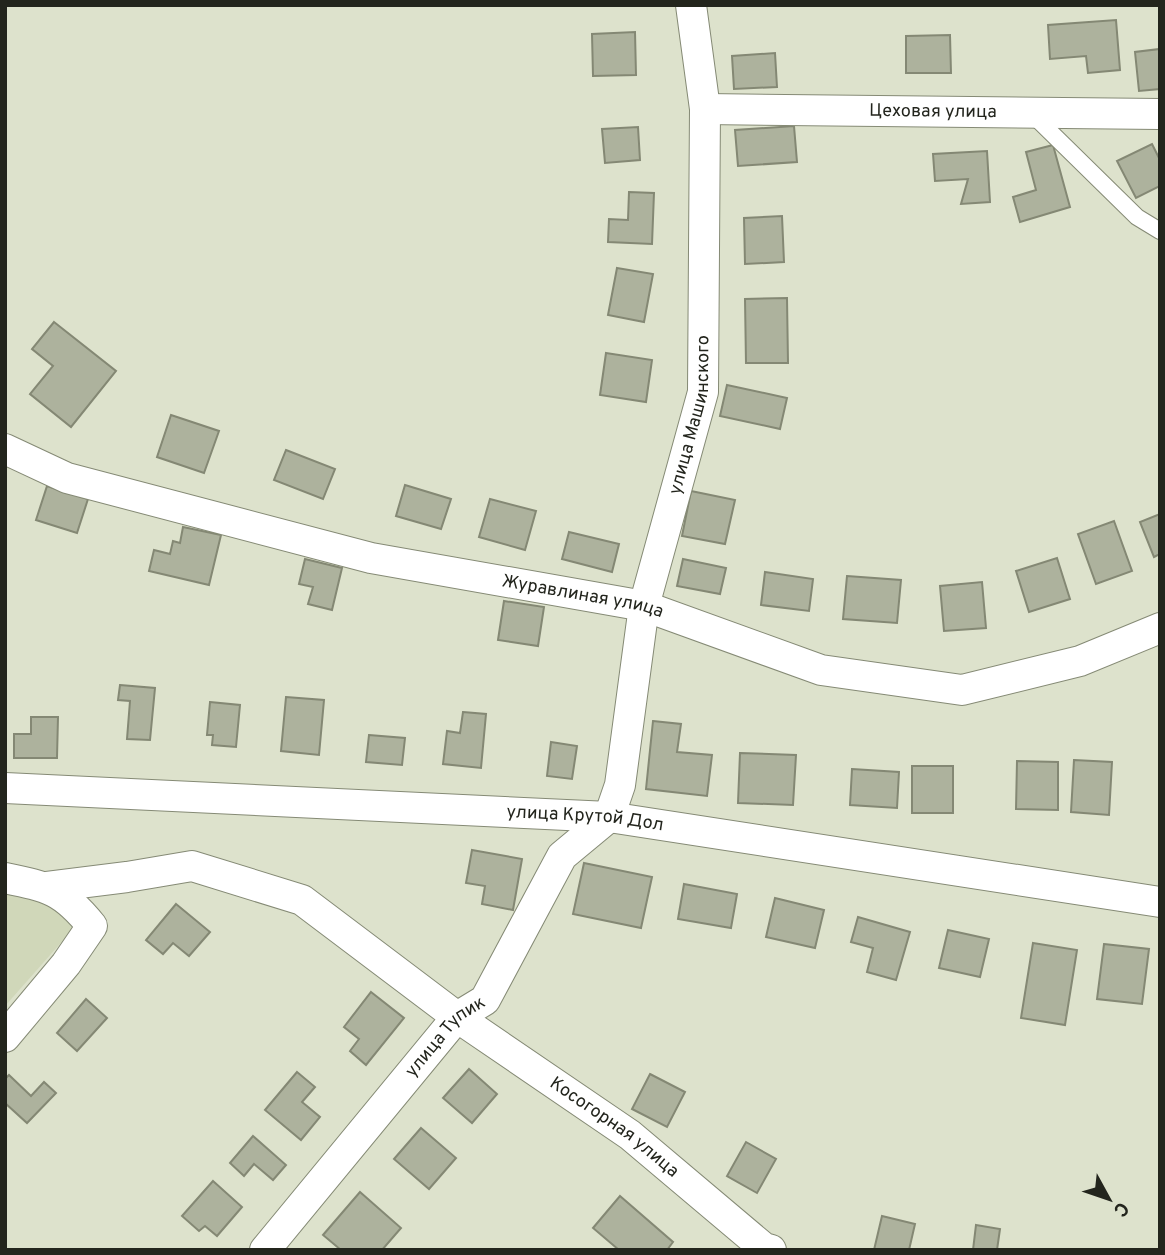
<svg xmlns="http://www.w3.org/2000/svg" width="1165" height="1255" viewBox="0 0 1165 1255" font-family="Overpass,sans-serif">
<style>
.built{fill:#d0d7b9}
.building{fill:#adb29d;stroke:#848874;stroke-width:2}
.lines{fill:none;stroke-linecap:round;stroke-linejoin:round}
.lane-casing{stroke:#858a75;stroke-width:18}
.street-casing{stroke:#858a75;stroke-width:32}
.lane{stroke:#fff;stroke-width:16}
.street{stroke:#fff;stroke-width:30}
.labels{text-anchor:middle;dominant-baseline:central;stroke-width:5;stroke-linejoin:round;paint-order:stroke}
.street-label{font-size:18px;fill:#23251d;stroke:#dde2cc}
</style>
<rect width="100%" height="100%" fill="#dde2cc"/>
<!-- built -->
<path class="built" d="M5,888L67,912L74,928L5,1006Z"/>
<!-- building -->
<g class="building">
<path d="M1116,20L1120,70L1088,73L1086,56L1050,59L1048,25Z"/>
<path d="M635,32L636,75L593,76L592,34Z"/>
<path d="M950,35L951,73H906V36Z"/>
<path d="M1160,49V89L1139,91L1135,52Z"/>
<path d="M775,53L777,87L734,89L732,56Z"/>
<path d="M794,126L797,162L738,166L735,130Z"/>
<path d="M638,127L640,160L605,163L602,129Z"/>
<path d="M1152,144L1160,160V186L1136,198L1117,161Z"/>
<path d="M1053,145L1070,207L1020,222L1013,197L1036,190L1026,152Z"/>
<path d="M987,151L990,202L961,204L968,179L935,181L933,154Z"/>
<path d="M629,192L654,193L652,244L608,242L609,219L628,220Z"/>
<path d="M782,216L784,262L745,264L744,218Z"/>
<path d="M617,268L653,274L644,322L608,315Z"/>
<path d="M787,298L788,363H746L745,299Z"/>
<path d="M54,322L116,371L71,427L30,394L53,366L32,349Z"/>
<path d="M606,353L652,360L646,402L600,395Z"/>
<path d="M727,385L787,398L780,429L720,416Z"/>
<path d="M171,415L219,431L204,473L157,457Z"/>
<path d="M286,450L335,469L323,499L274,480Z"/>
<path d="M405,485L451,499L441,529L396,516Z"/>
<path d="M47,486L88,499L77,533L36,520Z"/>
<path d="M691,491L735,500L725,544L682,536Z"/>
<path d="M490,499L536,511L525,550L479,537Z"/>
<path d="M1160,514V554L1154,557L1140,522Z"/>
<path d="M1114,521L1132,571L1096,584L1078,534Z"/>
<path d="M183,527L221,535L209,585L149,571L154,550L170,554L173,541L180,543Z"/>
<path d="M569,532L619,544L612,572L562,559Z"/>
<path d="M1057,558L1070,599L1029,612L1016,571Z"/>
<path d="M305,559L342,568L332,610L308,604L313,587L299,584Z"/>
<path d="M683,559L726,568L720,594L677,586Z"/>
<path d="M765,572L813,579L809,611L761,605Z"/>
<path d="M847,576L901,580L897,623L843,619Z"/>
<path d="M982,582L986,628L944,631L940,586Z"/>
<path d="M504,601L544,607L538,646L498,640Z"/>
<path d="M120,685L155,688L150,740L127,739L130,701L118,700Z"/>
<path d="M286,697L324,700L319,755L281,751Z"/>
<path d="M210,702L240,705L236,747L212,745L213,735H207Z"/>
<path d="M463,712L486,714L481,768L443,764L447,731L460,733Z"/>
<path d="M31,717H58L57,758H14V734H31Z"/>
<path d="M653,721L681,724L677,752L712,755L707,796L646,789Z"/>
<path d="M369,735L405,738L402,765L366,762Z"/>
<path d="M551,742L577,746L572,779L547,776Z"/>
<path d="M740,753L796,755L793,805L738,803Z"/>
<path d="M1074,760L1112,762L1109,815L1071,812Z"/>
<path d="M1017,761L1058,762V810L1016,809Z"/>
<rect x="912" y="766" width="41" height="47"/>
<path d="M852,769L899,772L897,808L850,805Z"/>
<path d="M472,850L522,859L513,910L482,904L485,886L466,883Z"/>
<path d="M584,863L652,877L641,928L573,914Z"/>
<path d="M684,884L737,894L731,928L678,919Z"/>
<path d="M775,898L824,910L815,948L766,937Z"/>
<path d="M176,904L210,932L189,956L173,943L163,954L146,940Z"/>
<path d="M858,917L910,932L896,980L867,972L873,948L851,942Z"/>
<path d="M948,930L989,939L980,977L939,968Z"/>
<path d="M1033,943L1077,950L1065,1025L1021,1018Z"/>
<path d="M1104,944L1149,949L1142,1004L1097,999Z"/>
<path d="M371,992L404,1018L366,1065L350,1051L359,1039L344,1027Z"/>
<path d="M86,999L107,1018L77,1051L57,1033Z"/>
<path d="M469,1069L497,1094L472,1123L443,1098Z"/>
<path d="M297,1072L315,1087L302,1102L320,1117L301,1140L265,1110Z"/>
<path d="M650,1074L685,1092L667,1127L632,1109Z"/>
<path d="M9,1075L31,1096L44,1082L56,1093L27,1123L5,1103V1079Z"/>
<path d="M421,1128L456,1158L429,1189L394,1159Z"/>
<path d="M253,1136L286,1165L273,1180L254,1164L244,1176L230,1163Z"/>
<path d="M746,1142L776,1159L757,1193L727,1176Z"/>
<path d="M213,1181L242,1207L217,1236L205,1226L199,1231L182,1216Z"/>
<path d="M360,1192L401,1228L382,1250H341L323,1235Z"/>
<path d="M620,1196L673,1242L667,1250H619L593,1228Z"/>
<path d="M882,1216L915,1224L909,1250H874Z"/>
<path d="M976,1225L1000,1229L997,1250H973Z"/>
</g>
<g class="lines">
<defs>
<path id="lane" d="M1031,113L1137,217L1160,231"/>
<g id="street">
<path id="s1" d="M705,109L1160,114"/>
<path id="s2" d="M5,449L67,478L371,558L644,606L821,670L962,690L1080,661L1160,628"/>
<path id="s3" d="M5,788L609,817L1160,902"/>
<path d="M5,878C49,887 63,890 92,926L66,964L5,1037"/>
<path id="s4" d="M47,887L127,877L192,866L302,900L457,1017L630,1135L764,1248L771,1250"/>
<path id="s5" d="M265,1250L457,1017L485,1000L562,856L609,817L620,785L644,606L703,392L705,109L691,5"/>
</g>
</defs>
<!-- lane casing -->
<use href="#lane" class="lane-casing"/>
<!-- street casing -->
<use href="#street" class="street-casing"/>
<!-- lane -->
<use href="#lane" class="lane"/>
<!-- street -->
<use href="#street" class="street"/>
</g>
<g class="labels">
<!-- street labels -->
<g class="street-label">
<text stroke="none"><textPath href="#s1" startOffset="228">Цеховая улица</textPath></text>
<text stroke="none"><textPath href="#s5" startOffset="971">улица Машинского</textPath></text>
<text stroke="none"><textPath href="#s2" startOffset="598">Журавлиная улица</textPath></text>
<text stroke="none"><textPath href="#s3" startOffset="581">улица Крутой Дол</textPath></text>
<text stroke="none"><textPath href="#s5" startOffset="280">улица Тупик</textPath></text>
<text stroke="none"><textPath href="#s4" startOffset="648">Косогорная улица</textPath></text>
</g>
</g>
<!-- border -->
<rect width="1165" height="1255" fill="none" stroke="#23251d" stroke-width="14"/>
<!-- north arrow -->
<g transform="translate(1109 1199) rotate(130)" stroke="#dde2cc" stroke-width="5" paint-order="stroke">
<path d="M0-5L12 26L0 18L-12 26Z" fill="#23251d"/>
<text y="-10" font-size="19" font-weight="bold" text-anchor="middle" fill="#23251d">С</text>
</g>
</svg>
